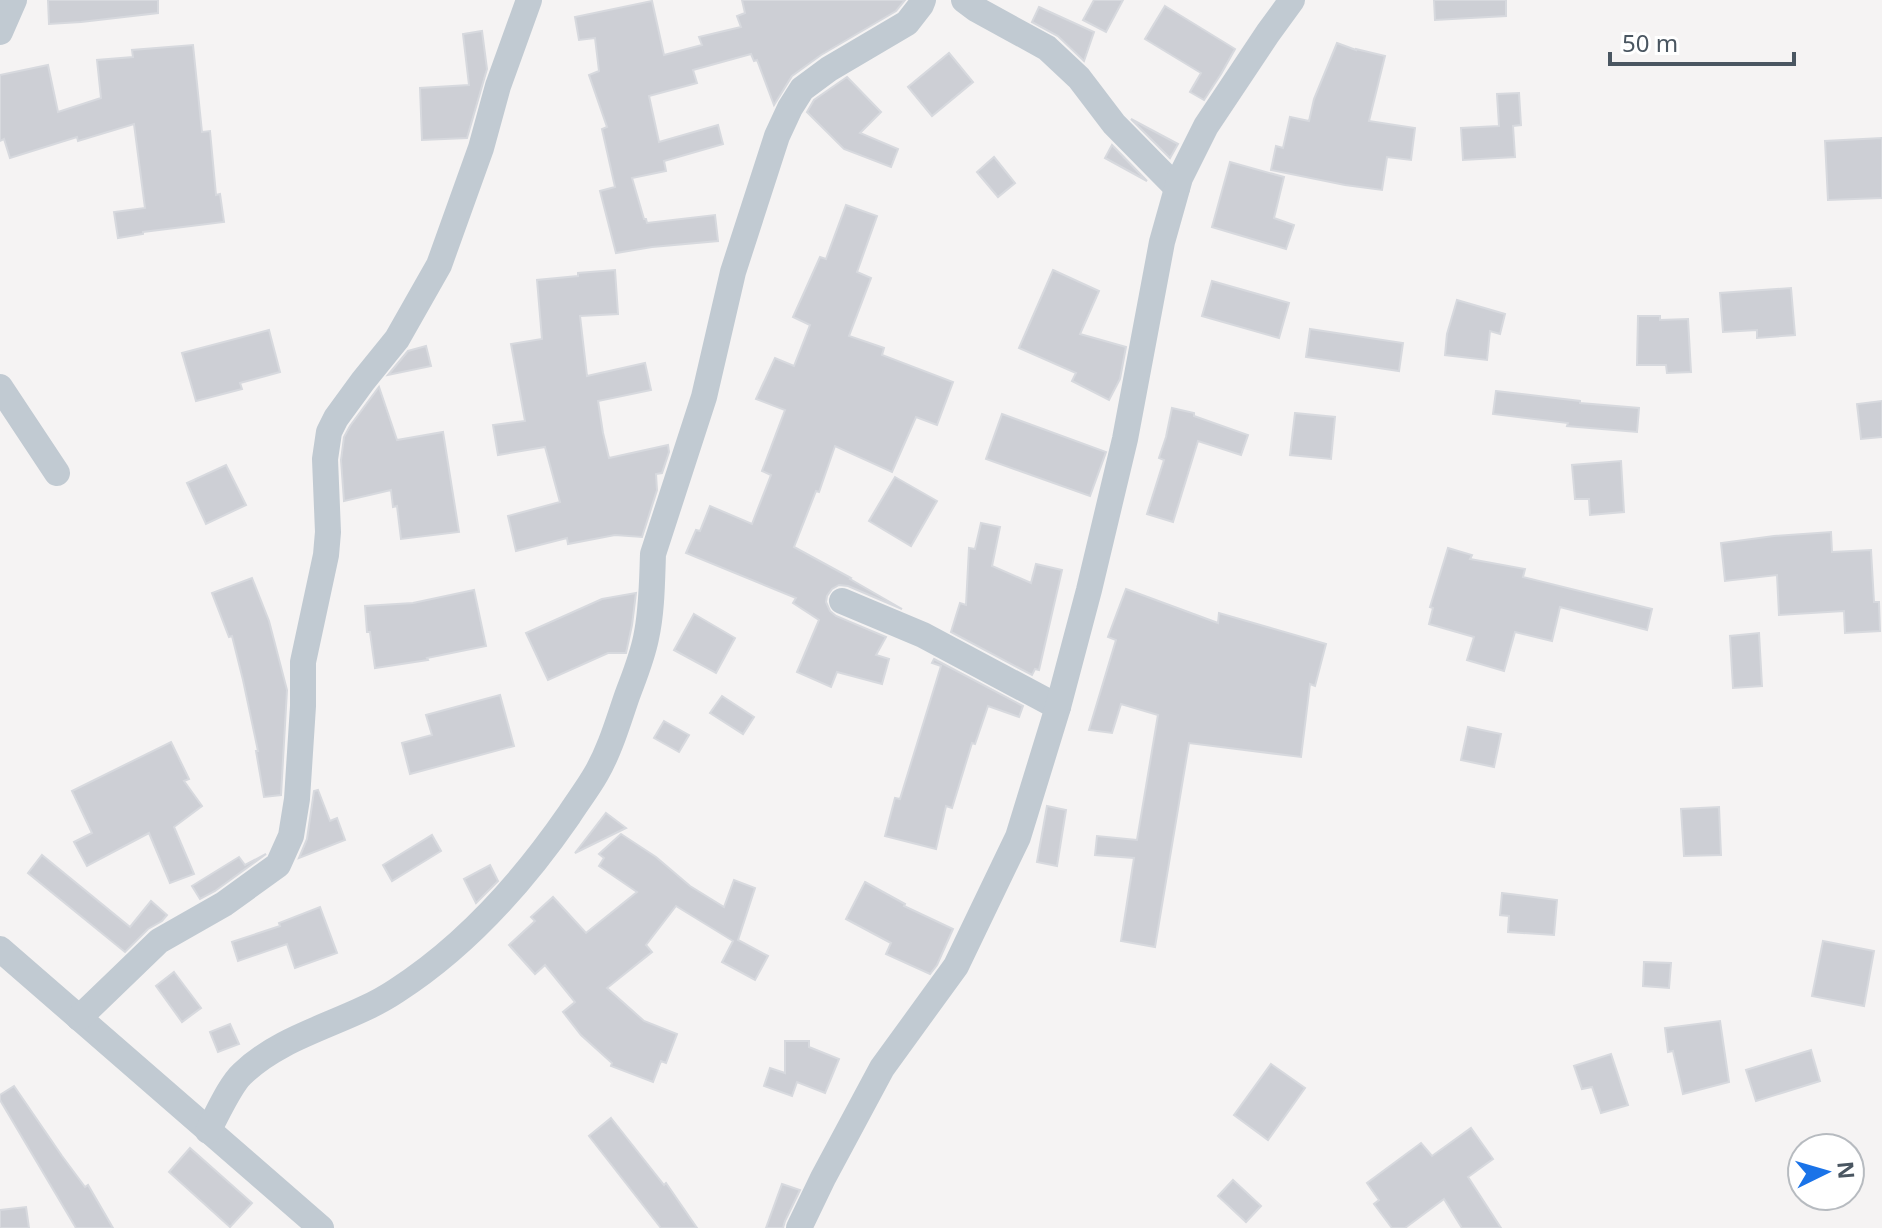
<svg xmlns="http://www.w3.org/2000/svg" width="1882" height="1228" viewBox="0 0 1882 1228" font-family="'Noto Sans',sans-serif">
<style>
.building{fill:#cdcfd5;stroke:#d7d9de;stroke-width:2}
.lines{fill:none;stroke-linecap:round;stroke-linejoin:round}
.minor{stroke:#c1cad2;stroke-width:26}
</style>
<rect width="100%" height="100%" fill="#f5f3f3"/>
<!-- building -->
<g class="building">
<path d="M48,0H158V13L81,22L49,24Z"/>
<path d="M742,0H905L896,11L821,55L792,76L774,105L757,60L754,61L751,54L693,70L697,83L649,96L659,142L718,125L723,144L664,161L666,171L632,178L644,219H646L647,223L715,215L718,241L652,247L616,253L600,191L615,187L602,129L607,127L589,75L599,71L595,38L579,40L575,17L652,1L664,55L702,45L699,37L741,27L737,16L745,13Z"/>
<path d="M1094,0H1123L1106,32L1083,20Z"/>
<path d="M1434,0H1506V16L1435,20Z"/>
<path d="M1165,6L1235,49L1221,74L1204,100L1190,92L1201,73L1145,39Z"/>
<path d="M1039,7L1094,32L1084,61L1058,36L1032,22Z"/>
<path d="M482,31L487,69L467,138L422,140L420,88L469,85L463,34Z"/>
<path d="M1337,43L1356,50V49L1385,56L1369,121L1415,128L1411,160L1387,157L1382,190L1345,185L1271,170L1276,146L1283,148L1290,117L1309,121L1314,99Z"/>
<path d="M193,45L202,132L210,131L216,195L220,194L224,222L143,232V234L118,238L114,212L145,208L134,124L78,141L77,137L10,158L4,139L0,141V75L48,65L58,112L101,98L97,60L133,57L132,50Z"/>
<path d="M949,53L973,82L932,116L908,87Z"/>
<path d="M847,77L881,112L860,133L898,149L891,167L844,149L807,112L814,100Z"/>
<path d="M1519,93L1521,125L1513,126L1515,157L1463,160L1461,128L1499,126L1497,94Z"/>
<path d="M1131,119L1178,144L1170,158Z"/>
<path d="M1882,138V198L1828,200L1825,141Z"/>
<path d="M1112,145L1147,181L1105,158Z"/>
<path d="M994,157L1015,183L998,197L977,172Z"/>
<path d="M1230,162L1284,177L1274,218L1294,225L1286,249L1212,227Z"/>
<path d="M846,205L877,216L857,272L871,278L849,336L884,348L882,355L953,382L937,425L916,417L892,472L835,446L819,492L816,491L794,547L851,578L850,579L902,609L848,586L839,585L832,589L827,596L826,602L830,611L836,616L886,637L876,655L889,659L882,684L837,672L831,687L797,672L819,620L793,603L796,598L686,553L696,530L700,531L710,506L752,524L771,475L762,471L785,410L756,399L775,358L794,366L810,325L793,317L820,257L826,259Z"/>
<path d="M615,270L618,314L580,316L587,376L645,363L651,390L598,401L603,433L609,458L668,445L669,452L662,473L656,474L657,490L642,537L615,535L568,544L567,538L516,551L508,516L560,502L545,447L498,455L493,425L525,421L511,344L542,339L537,280L578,276V273Z"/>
<path d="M1053,270L1099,291L1080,334L1126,347L1120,379L1109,400L1072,381L1076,373L1019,348Z"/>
<path d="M1212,281L1289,303L1279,338L1202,316Z"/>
<path d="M1791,288L1795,335L1757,338V330L1723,332L1720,293Z"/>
<path d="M1457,300L1505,314L1500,334L1490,331L1487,360L1445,355L1447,334Z"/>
<path d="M1638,316H1660V320L1688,319L1691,372L1667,373L1666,365H1637Z"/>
<path d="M1310,329L1403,343L1399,371L1306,357Z"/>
<path d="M269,330L280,372L240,383L242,389L196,401L182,353Z"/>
<path d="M426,346L431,366L388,375L408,351Z"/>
<path d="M379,387L397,440L443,432L459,532L401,539L397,506L393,507L391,490L344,501L341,460L344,437L350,426Z"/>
<path d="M1496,391L1580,401V403L1639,408L1637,432L1567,426L1568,423L1493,414Z"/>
<path d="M1882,401V437L1861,439L1857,404Z"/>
<path d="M1172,408L1194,413V416L1248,435L1241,455L1198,441L1173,522L1147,514L1164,460L1159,458L1166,437Z"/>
<path d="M1295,413L1335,417L1331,459L1290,455Z"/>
<path d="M1002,414L1106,452L1090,496L986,459Z"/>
<path d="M1621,461L1624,512L1590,515L1589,499H1575L1572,465Z"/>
<path d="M226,465L246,505L206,524L187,483Z"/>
<path d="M895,477L937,501L911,546L869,521Z"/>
<path d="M981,523L1000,527L992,566L1031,583L1036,564L1062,570L1039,670L1035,669L1032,675L951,632L960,603L966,605L969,548L975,549Z"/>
<path d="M1831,532L1832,552L1871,550L1874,602H1879L1880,631L1845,633L1844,611L1779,615L1777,575L1725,581L1721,543L1774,536Z"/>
<path d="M1448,548L1472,555L1470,559L1525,569L1523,577L1652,609L1647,630L1560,607L1552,641L1515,632L1504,671L1467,660L1474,637L1429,624L1433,608L1430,607Z"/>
<path d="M252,578L269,621L287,690L281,795L264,797L256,751H258L243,680L232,636L229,637L212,593Z"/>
<path d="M1126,589L1218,623L1219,613L1326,644L1315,686L1310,684L1301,757L1189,743L1155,947L1121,941L1134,858L1095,855L1097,836L1137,840L1158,715L1121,704L1112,733L1089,730L1116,640L1108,637Z"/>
<path d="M474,590L486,646L427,658L428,660L375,668L370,632H367L365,606L413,603Z"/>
<path d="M636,593L632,625L626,653H608L548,680L526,633L602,599Z"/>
<path d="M694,614L735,638L716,673L674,650Z"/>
<path d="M1759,633L1762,686L1733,688L1730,636Z"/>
<path d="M934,659L1023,706L1019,717L988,706L975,744L972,743L952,808L946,806L936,849L885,836L895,798L900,799L941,666L932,663Z"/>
<path d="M500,695L514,746L410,774L402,743L432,735L426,715Z"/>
<path d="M722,696L754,717L743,734L710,713Z"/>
<path d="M664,721L689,735L679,752L654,738Z"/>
<path d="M1468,727L1501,734L1494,767L1461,760Z"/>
<path d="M171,742L189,779L184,781L202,806L174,827L194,874L170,883L149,833L87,866L74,842L92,833L72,791Z"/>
<path d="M318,790L330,821L337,818L345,840L299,858L307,839L314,791Z"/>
<path d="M1047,806L1066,810L1057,866L1037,862Z"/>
<path d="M1719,807L1721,855L1684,856L1681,809Z"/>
<path d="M606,813L626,828L575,853Z"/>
<path d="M621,834L656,857L690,886L724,907L734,880L755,888L738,940L768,956L755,980L722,962L733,941L676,906L646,945L652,952L607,988L644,1021L677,1034L666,1063L661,1061L653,1082L611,1066L612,1063L581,1035L563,1012L575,1002L545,965L535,974L509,945L535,921L531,917L553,897L586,933L637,892L599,866L604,858L599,854Z"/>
<path d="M432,835L441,851L392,881L383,865Z"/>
<path d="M266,854L215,891L200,899L192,886L239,857L245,865Z"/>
<path d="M42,855L130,927L151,901L167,915L162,921L148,929L125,952L28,873Z"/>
<path d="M490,865L498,881L476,903L464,879Z"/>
<path d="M865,882L905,904L904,906L953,929L937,965L930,974L886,954L891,943L846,919Z"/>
<path d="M1502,893L1557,900L1554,935L1508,932L1509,916L1500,915Z"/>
<path d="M320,907L337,953L295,968L287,944L238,961L232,942L280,926L279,923Z"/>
<path d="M1823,941L1874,951L1864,1006L1812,996Z"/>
<path d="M1644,962L1671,963L1669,988L1643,986Z"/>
<path d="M174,972L201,1008L182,1022L156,986Z"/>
<path d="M1720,1021L1729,1082L1683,1094L1673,1051L1668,1052L1665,1028Z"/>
<path d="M230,1024L239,1044L218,1052L210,1032Z"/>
<path d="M785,1041H809V1047L839,1059L825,1093L797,1082L792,1096L764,1086L770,1068L785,1073Z"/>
<path d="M1811,1050L1820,1081L1756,1101L1746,1070Z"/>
<path d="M1611,1054L1628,1105L1601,1113L1592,1087L1582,1089L1574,1066Z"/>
<path d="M1271,1064L1305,1088L1268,1140L1234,1115Z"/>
<path d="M14,1086L62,1156L85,1187L88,1185L113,1228H76L0,1100V1095Z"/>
<path d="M611,1118L664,1185L666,1183L697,1228H661L589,1136Z"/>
<path d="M1471,1128L1493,1159L1468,1177L1501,1228H1462L1444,1199L1405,1228H1392L1374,1204L1379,1200L1367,1183L1421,1143L1432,1156Z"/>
<path d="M190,1148L252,1203L230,1227L169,1172Z"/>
<path d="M1233,1180L1261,1206L1246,1222L1218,1196Z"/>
<path d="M782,1184L800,1190L785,1221L783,1228H766Z"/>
<path d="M26,1207L29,1228H0V1210Z"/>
</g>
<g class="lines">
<!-- minor -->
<g class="minor">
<path d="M964,0L976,9L1047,48L1079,78L1114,124L1177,188"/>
<path d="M0,32L14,0"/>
<path d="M0,387L57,473"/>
<path d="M842,601L923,635L1058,707"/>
<path d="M0,949L321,1228"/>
<path d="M79,1018L159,941L224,904L278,865L291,836L297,799L303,706V662L326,555L328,532L325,459L329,432L336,418L363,381L397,339L439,265L481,148L498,86L529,0"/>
<path d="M208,1131C217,1115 230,1085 242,1074C284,1033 348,1023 396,991C466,946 522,883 569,815C578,801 588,788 596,774C610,750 618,722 627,696C634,677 642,658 646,638C652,611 652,581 653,554L704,397L733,272L777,136L790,108L802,89L829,69L907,23L921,5L923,0"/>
<path d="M799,1228L823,1178L882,1068L956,966L1018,837L1058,707L1089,590L1125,439L1162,242L1180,178L1206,126L1268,33L1292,0"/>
</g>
</g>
<!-- north arrow -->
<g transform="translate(1826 1172) rotate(85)"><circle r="38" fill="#ffffff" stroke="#b7bbc0" stroke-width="2"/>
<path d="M0-6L14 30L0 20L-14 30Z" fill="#1a73e8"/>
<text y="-12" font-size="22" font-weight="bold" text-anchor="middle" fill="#4a5661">N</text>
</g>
<!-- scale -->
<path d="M1610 52v12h184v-12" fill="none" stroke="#4a5661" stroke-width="4"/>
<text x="1622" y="52" font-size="24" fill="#4a5661" stroke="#ffffff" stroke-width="6" paint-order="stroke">50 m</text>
</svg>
